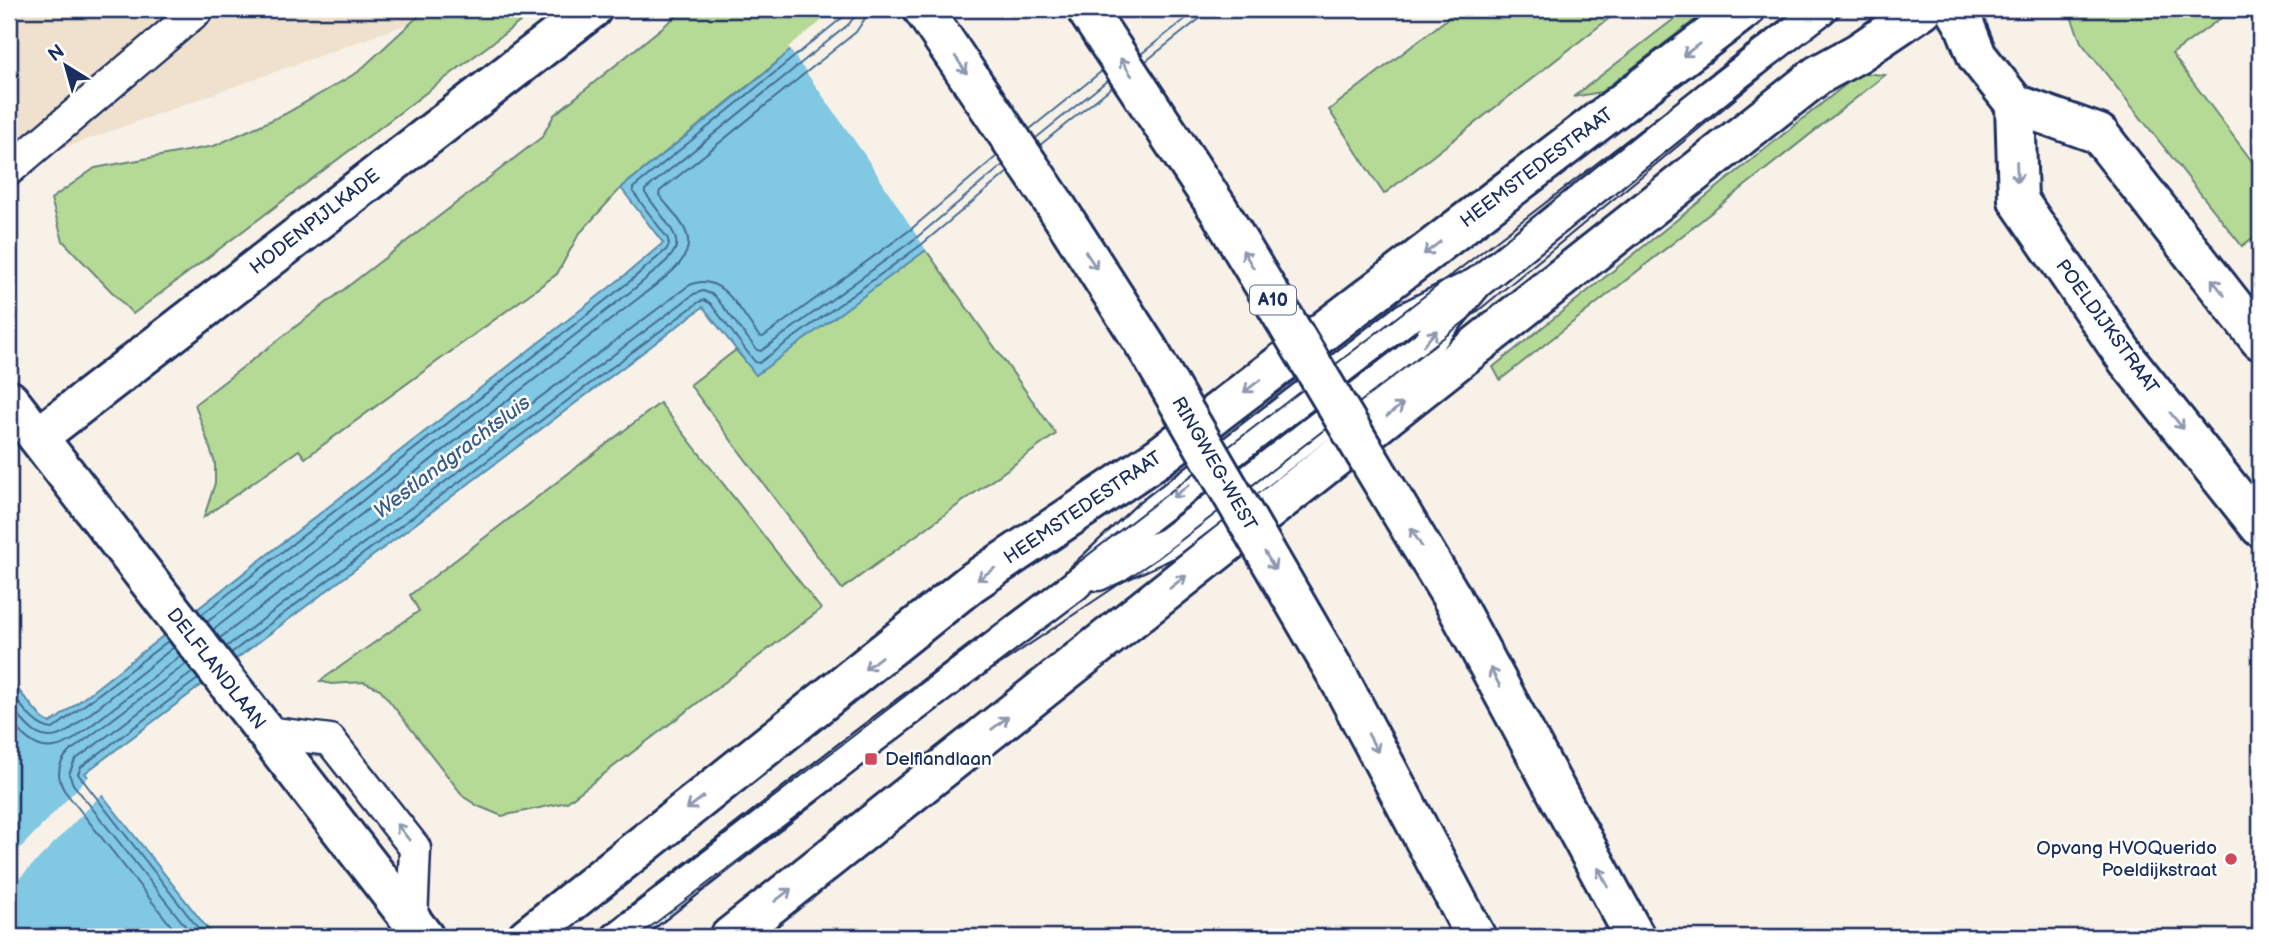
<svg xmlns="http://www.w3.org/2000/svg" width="2269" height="946" viewBox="0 0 2269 946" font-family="'Balsamiq Sans',sans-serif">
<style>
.built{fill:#efe1cd}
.green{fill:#b5da95;stroke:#68847a;stroke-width:2}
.water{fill:#81c8e2;stroke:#588bad;stroke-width:2}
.pier{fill:#f8f1e8}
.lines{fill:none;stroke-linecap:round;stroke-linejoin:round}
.shore{stroke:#446c93;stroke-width:2}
.service-casing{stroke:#1b2f5e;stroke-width:35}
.minor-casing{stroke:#1b2f5e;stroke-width:44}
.tertiary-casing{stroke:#1b2f5e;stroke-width:44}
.motorway-casing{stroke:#1b2f5e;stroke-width:44}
.service{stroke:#fff;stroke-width:30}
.minor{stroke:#fff;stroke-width:38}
.tertiary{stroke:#fff;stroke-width:38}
.motorway{stroke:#fff;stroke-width:38}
.tram{stroke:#1b2f5e;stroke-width:2}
.motorway-bridge-casing{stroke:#1b2f5e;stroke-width:44;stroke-linecap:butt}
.motorway-bridge{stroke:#fff;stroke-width:38}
.oneway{stroke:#8d97ae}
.poi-dot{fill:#d1495b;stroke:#fff;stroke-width:2.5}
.labels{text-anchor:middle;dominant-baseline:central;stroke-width:5;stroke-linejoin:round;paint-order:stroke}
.shield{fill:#fff;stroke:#5f6d8e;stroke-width:2}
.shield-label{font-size:18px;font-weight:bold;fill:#1b2f5e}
.street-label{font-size:19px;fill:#1b2f5e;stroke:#fff}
.poi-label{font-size:19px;fill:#1b2f5e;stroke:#fff;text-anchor:start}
.water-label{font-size:21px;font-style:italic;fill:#3a5d86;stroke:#fff}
</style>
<rect width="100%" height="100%" fill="#f8f1e8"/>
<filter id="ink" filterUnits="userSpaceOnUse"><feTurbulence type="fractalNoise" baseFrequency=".0143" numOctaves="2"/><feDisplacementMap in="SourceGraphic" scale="14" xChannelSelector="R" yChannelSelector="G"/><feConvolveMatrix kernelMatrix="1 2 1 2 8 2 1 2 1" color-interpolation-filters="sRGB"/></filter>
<g filter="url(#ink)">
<!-- built -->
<path class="built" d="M9,9H449L9,168Z"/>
<!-- green -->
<g class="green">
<path d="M426,9H537L133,314L63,241L51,199L95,168L214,146L285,114L358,72Z"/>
<path d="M685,9H843L621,188L579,234L557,274L305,458L299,450L204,517L215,483V463L195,404L542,137L554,115Z"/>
<path d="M1460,9H1621L1384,194L1329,110Z"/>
<path d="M1687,9H1709L1601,92L1573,97Z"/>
<path d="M2068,9H2233L2172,54L2260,172V232L2242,246L2081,42Z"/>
<path d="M1860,73L1885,75L1500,380L1493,367Z"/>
<path d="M926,250L1056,434L842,589L690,385L736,350L756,374Z"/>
<path d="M660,403L821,609L567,802L502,816L478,806L464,797L380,689L364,682L331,684L320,681L419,611L410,595Z"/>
</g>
<!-- water -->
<path class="water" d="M793,48L1086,116L926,250L756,375L703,307L85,773L214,937H9V679L42,718L50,723L58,718L624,276L663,243L621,188L765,73Z"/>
<!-- pier -->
<g class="pier">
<path d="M837,9H1227L1089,119L928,253L864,154L788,47Z"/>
<path d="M90,775L104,792L9,889V860Z"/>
</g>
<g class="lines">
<!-- shore -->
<g class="shore">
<path d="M1141,54L1198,9"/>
<path d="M1146,61L1212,9"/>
<path d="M1030,129L1102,71"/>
<path d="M1036,138L1108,80"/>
<path d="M1040,145L1112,87"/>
<path d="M201,615L629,282L666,250L669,245L668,239L633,192V188L843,17L846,9"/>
<path d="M207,622L634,289C689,242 688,251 645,193V190L849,24L854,17L855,9"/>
<path d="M213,630L640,297C658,282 698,260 686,232C681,219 668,207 659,195L660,191L856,32L864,20L865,9"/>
<path d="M220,638L688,286C721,268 742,314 759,336L763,337L910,230L997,156"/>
<path d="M226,647L694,294L703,291L714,295L757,350L761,351L916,238L1003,165"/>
<path d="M231,653L699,302L704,300L710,303L755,362L759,363L921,245L1008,172"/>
<path d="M193,672L75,760L69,774L73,784L194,937"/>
<path d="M198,679L81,767L78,774L205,937"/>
<path d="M9,690C20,703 34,728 53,729L168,641"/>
<path d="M9,703C26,724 39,749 68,731L174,647"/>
<path d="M9,720C29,743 44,758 74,739L180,656"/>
<path d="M180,937L64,790C56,776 58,763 69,752L186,664"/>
</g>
<defs>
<g id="service">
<path d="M9,170L199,9"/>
<path d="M1098,575L1168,543L1425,346L1477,283L1736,75L1822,9"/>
<path d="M266,732L330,740L415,848L412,921"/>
<path d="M617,937L862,746L1074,586L1147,517L1406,318L1477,283"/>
</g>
<g id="minor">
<path d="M1955,9L1965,26L1977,56L2015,104L2099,134L2260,340"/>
<path d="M2015,104L2018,200L2128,361L2260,527"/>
<path d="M38,437L592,9"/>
</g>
<g id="tertiary">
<path d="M9,400L424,937"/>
<path d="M527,937L971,583L1159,457L1745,9"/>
<path d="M730,937L1818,75L1858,53L1923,9"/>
</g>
<g id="motorway">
<path d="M923,9L1054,203"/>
<path d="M1451,596L1635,937"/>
<path d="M1341,682L1476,937"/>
</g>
</defs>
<!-- service casing -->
<use href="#service" class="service-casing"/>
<!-- minor casing -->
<use href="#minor" class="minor-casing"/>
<!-- tertiary casing -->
<use href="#tertiary" class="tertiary-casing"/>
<!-- motorway casing -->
<use href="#motorway" class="motorway-casing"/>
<!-- service -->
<use href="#service" class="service"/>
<!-- minor -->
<use href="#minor" class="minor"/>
<!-- tertiary -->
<use href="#tertiary" class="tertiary"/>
<!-- motorway -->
<use href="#motorway" class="motorway"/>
<!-- tram -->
<g class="tram">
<path d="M592,937L1797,9"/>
<path d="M637,937L972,683L1158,558L1473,315L1775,66L1848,9"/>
</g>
<defs>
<g id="motorway-bridge">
<path d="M1086,9L1219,210L1451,596"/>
<path d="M1054,203L1149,351L1341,682"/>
</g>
</defs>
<!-- motorway-bridge casing -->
<use href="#motorway-bridge" class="motorway-bridge-casing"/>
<!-- motorway-bridge -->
<use href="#motorway-bridge" class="motorway-bridge"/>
</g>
<!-- one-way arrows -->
<defs><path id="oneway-shaft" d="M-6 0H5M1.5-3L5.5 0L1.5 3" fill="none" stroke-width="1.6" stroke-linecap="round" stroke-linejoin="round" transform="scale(1.75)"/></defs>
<g class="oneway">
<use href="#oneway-shaft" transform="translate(1691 50) rotate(143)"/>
<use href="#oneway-shaft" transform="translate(961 65) rotate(56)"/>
<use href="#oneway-shaft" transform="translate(1126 67) rotate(-123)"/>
<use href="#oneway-shaft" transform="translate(2017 172) rotate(88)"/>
<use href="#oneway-shaft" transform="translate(1432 248) rotate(143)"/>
<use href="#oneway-shaft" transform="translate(1248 259) rotate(-121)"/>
<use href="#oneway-shaft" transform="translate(1091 260) rotate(57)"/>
<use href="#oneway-shaft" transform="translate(2218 287) rotate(-128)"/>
<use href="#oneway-shaft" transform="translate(1430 338) rotate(-49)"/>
<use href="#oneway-shaft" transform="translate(1252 386) rotate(143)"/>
<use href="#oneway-shaft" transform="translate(1395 410) rotate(-38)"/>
<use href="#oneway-shaft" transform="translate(2177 421) rotate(51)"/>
<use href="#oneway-shaft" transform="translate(1181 491) rotate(143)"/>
<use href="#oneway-shaft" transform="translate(1416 537) rotate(-121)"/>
<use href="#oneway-shaft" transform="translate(1270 561) rotate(60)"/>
<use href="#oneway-shaft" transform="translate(986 574) rotate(146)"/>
<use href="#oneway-shaft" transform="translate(1178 582) rotate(-38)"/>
<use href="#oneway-shaft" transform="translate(873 663) rotate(142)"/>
<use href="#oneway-shaft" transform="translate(1495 677) rotate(-118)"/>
<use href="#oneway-shaft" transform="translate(1000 723) rotate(-38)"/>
<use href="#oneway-shaft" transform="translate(1373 743) rotate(62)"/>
<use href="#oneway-shaft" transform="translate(695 803) rotate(142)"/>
<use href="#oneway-shaft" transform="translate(403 832) rotate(-128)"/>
<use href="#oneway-shaft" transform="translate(1603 877) rotate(-118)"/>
<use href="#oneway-shaft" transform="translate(783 895) rotate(-38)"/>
</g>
</g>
<!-- markers -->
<g class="poi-dot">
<rect x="864" y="752" width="14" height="14" rx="3.5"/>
<circle cx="2231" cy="859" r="7"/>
</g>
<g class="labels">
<!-- shield labels -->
<rect class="shield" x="1250" y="285.5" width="46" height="29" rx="5"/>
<g class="shield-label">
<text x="1273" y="300">A10</text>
</g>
<!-- street labels -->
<g class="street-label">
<text transform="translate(1537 168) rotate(-37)">HEEMSTEDESTRAAT</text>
<text transform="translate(315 222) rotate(-38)">HODENPIJLKADE</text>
<text transform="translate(2107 327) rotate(54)">POELDIJKSTRAAT</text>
<text transform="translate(1214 464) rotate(60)">RINGWEG-WEST</text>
<text transform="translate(1083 508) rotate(-34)">HEEMSTEDESTRAAT</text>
<text transform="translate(216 669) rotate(52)">DELFLANDLAAN</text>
</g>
<!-- poi labels -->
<g class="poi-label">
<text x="885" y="759">Delflandlaan</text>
<text x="2217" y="848" text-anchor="end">Opvang HVOQuerido<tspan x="2217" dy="22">Poeldijkstraat</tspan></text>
</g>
<!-- water labels -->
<g class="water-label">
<text transform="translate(452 457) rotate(-37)">Westlandgrachtsluis</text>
</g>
</g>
<!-- margin -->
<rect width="2269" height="946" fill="none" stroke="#fff" stroke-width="35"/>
<rect x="18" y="18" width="2234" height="911" fill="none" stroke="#1b2f5e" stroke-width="2.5" filter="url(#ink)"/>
<!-- north arrow -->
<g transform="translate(66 66) rotate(323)" stroke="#ffffff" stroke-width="5" paint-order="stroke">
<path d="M0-5L12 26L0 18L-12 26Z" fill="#1b2f5e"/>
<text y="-10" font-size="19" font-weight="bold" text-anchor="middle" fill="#1b2f5e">N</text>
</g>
</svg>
